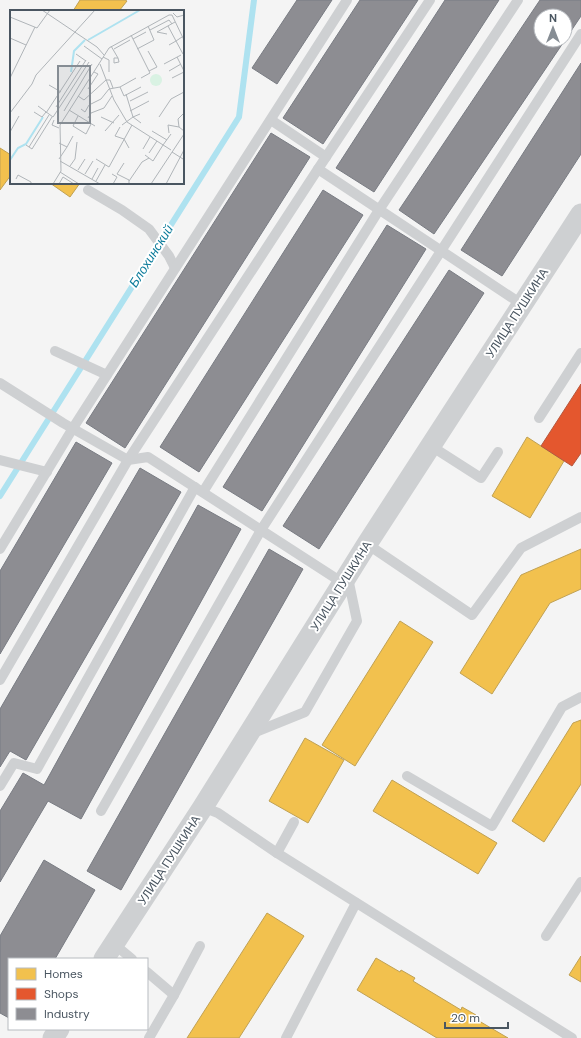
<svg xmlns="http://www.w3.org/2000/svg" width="581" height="1038" viewBox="0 0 581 1038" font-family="'DM Sans',sans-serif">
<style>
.homes{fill:#f2c14e;stroke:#c0a154}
.shops{fill:#e4572e;stroke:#b6573d}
.industry{fill:#8d8d92;stroke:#797c83}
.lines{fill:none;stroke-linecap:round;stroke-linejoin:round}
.stream{stroke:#aee2f0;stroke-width:6}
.lane{stroke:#ced0d2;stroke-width:10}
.street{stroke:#ced0d2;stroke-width:21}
.labels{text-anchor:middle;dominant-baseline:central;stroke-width:4;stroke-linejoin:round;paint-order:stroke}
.street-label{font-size:12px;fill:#4a5661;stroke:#fff}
.water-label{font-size:13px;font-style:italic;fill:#0c7c9b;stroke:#fff}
.inset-river{fill:none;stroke:#aee2f0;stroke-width:2}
.inset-road{fill:none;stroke:#b0b5b9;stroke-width:1}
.view{fill:#868d94;fill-opacity:0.15;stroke:#868d94;stroke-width:2}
.inset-edge{fill:none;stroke:#4a5661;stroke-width:2}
</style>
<rect width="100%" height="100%" fill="#f4f4f4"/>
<!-- homes -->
<g class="homes">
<path d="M80,0H125L127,1L119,11H73Z"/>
<path d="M0,148L11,155V175L0,190Z"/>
<path d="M50,183H80L70,197Z"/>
<path d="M527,437L564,461L530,518L492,496Z"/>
<path d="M581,549V589L550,603L492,694L460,673L521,575Z"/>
<path d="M400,621L433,642L355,766L322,745Z"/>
<path d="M581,720V784L544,842L512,821L573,723Z"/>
<path d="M305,738L344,760L308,823L269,801Z"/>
<path d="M392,780L497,843L478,874L373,811Z"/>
<path d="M267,913L304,936L239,1038H187Z"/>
<path d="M581,956V982L569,975Z"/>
<path d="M376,958L400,972L401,970L415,978L413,981L461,1010L462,1007L476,1015L474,1018L508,1038H437L357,990Z"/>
</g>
<!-- shops -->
<path class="shops" d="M581,384V453L572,466L541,446Z"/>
<!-- industry -->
<g class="industry">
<path d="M297,0H332L277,84L252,68Z"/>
<path d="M360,0H418L323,144L283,118Z"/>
<path d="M445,0H499L374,192L336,168Z"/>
<path d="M540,0H581V16L565,40V16H541V40H565L434,234L399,210Z"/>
<path d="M581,63V154L502,276L461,250Z"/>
<path d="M271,133L310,157L125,448L86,423Z"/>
<path d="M323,190L363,215L199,472L160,447Z"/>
<path d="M387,225L426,249L262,511L223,487Z"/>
<path d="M449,270L484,293L319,549L283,526Z"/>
<path d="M76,442L112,463L0,654V571Z"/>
<path d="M140,468L181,492L26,760L10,751L0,767V709Z"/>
<path d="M198,505L241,529L81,819L48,801L0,882V811L23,773L44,785Z"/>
<path d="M269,549L303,569L121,890L87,871Z"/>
<path d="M44,860L95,890L55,959H9V1018L0,1013V936Z"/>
</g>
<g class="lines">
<!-- stream -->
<path class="stream" d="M0,496L239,117L254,0"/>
<!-- lane -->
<g class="lane">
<path d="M271,120L326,157"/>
<path d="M318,169L523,305"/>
<path d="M88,190L122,210L149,229L169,256L175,268"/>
<path d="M55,351L107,375"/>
<path d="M0,383L63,423L128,460L148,457L343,583"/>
<path d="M539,418L581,353"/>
<path d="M431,446L481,478L498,452"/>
<path d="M0,460L47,472"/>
<path d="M203,492L379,210L518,0"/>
<path d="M367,544L472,615L521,548L581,517"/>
<path d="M0,549L73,428L347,0"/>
<path d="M0,680L128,460L318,169L430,0"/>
<path d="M253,733L305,712L357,621L348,578"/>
<path d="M407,776L492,826L562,707L581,697"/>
<path d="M0,786L14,763L37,769L195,487"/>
<path d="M203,807L218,813L277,853L572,1038"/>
<path d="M101,811L261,530L581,34"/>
<path d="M277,853L294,822"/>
<path d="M546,936L581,882"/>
<path d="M114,944L132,959"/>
<path d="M147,972L174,995L200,946"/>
<path d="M149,1038L174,995"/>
<path d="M286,1038L356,903"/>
</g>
<!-- street -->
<g class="street">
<path d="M104,959L203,807L367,544L581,214"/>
<path d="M53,1038L59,1029"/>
</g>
</g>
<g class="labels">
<!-- street labels -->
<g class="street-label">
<text transform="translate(517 313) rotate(-57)">УЛИЦА ПУШКИНА</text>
<text transform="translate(341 586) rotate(-58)">УЛИЦА ПУШКИНА</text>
<text transform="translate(169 860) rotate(-57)">УЛИЦА ПУШКИНА</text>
</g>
<!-- water labels -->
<g class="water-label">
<text transform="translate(151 256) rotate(-58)">Блохинский</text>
</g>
</g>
<!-- overview -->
<g transform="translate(10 10)">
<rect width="174" height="174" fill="#f4f4f4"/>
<path d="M140 70a6 6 0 1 1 12 0a6 6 0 1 1-12 0Z" fill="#d9f2e3"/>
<path class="inset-river" d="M78,30L130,0M61,62L64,41L75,30M0,150L8,138L16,134L33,107"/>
<path class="inset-road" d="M32,0L87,37L94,45M163,3L167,7L174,5M0,7L27,18L40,0M158,16L166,31L159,35M140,20L159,10L162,14M157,24L147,22L165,12M121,25L139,61L147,57L138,41M172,27L166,31L173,44M0,28L16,35M123,29L136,22M74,36L92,49M101,36L108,48L109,52L104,53V48H108M104,39L120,30M127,39L144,30L138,16M66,44L76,51M93,47L99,50V62M167,47L174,61M90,54L104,90L117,112L161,140M154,54L171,45M159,61L171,54M0,68L25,17M131,68L140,63L139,61M162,68L174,62M39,75L51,82M110,77L126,68M78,79L88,64L84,62M59,83L79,52M68,86L74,90L96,70H100L103,78M120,91L138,82M28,96L43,107L59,83M46,97L76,50M71,99L75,102L79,95L91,89L99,79L110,77L114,86L131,77M59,100L85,116M54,101L82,54M120,101L139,91M24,102L32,107L36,102M0,103L22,74L26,65L85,0M36,103L70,51M130,104L123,107L131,113M173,104L168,109L169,117L174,121M68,106L63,116L76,124L81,114M91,107L104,113M149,107L161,89L174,82M78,108L81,103L94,98L102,86M44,110L42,115L49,118M112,115L123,107L116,84M110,117L105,126L114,129L119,138M95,121L109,105M142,121L157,130M0,122L9,106M159,123L158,115L169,117M49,133L57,137L49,149M16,135L22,139L42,107M153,135L161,124M19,137L39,105M57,137L63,126M133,139L140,127M162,142L173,149M139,143L147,131M135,145L143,151L153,135M86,149L99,157L122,115M50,151L90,174M114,153L107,164L119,170V174M60,156L65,149L67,132M68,160L75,149M50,162L69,174M75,164L83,151M102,164L107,167L103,174M6,169L8,165L21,172V174M82,169L88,158M86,171L95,155M119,171L132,152L139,148M43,174L51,161L50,115L99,38L159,5H162L174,30M49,174L53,167L64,174M141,174L174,124M156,174L174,140"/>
<path class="view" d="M48,56H80V113H48Z"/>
<rect width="174" height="174" class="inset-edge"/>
</g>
<!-- legend -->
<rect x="8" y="958" width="140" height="72" fill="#ffffff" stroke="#b7bbc0"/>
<rect x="16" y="968" width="20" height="12" fill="#f2c14e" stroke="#b7bbc0"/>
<text x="44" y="978" font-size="12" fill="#4a5661">Homes</text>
<rect x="16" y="988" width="20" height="12" fill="#e4572e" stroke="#b7bbc0"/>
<text x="44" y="998" font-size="12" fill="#4a5661">Shops</text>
<rect x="16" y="1008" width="20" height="12" fill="#8d8d92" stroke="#b7bbc0"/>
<text x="44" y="1018" font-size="12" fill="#4a5661">Industry</text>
<!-- north arrow -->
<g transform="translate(553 28)"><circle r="19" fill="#ffffff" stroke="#b7bbc0"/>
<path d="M0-3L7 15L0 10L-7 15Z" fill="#868d94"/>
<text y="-6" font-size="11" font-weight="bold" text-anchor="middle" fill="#4a5661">N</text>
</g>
<!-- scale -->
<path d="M445 1022v6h63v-6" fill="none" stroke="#4a5661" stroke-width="2"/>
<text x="451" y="1022" font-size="12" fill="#4a5661" stroke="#ffffff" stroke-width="3" paint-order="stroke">20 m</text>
</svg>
